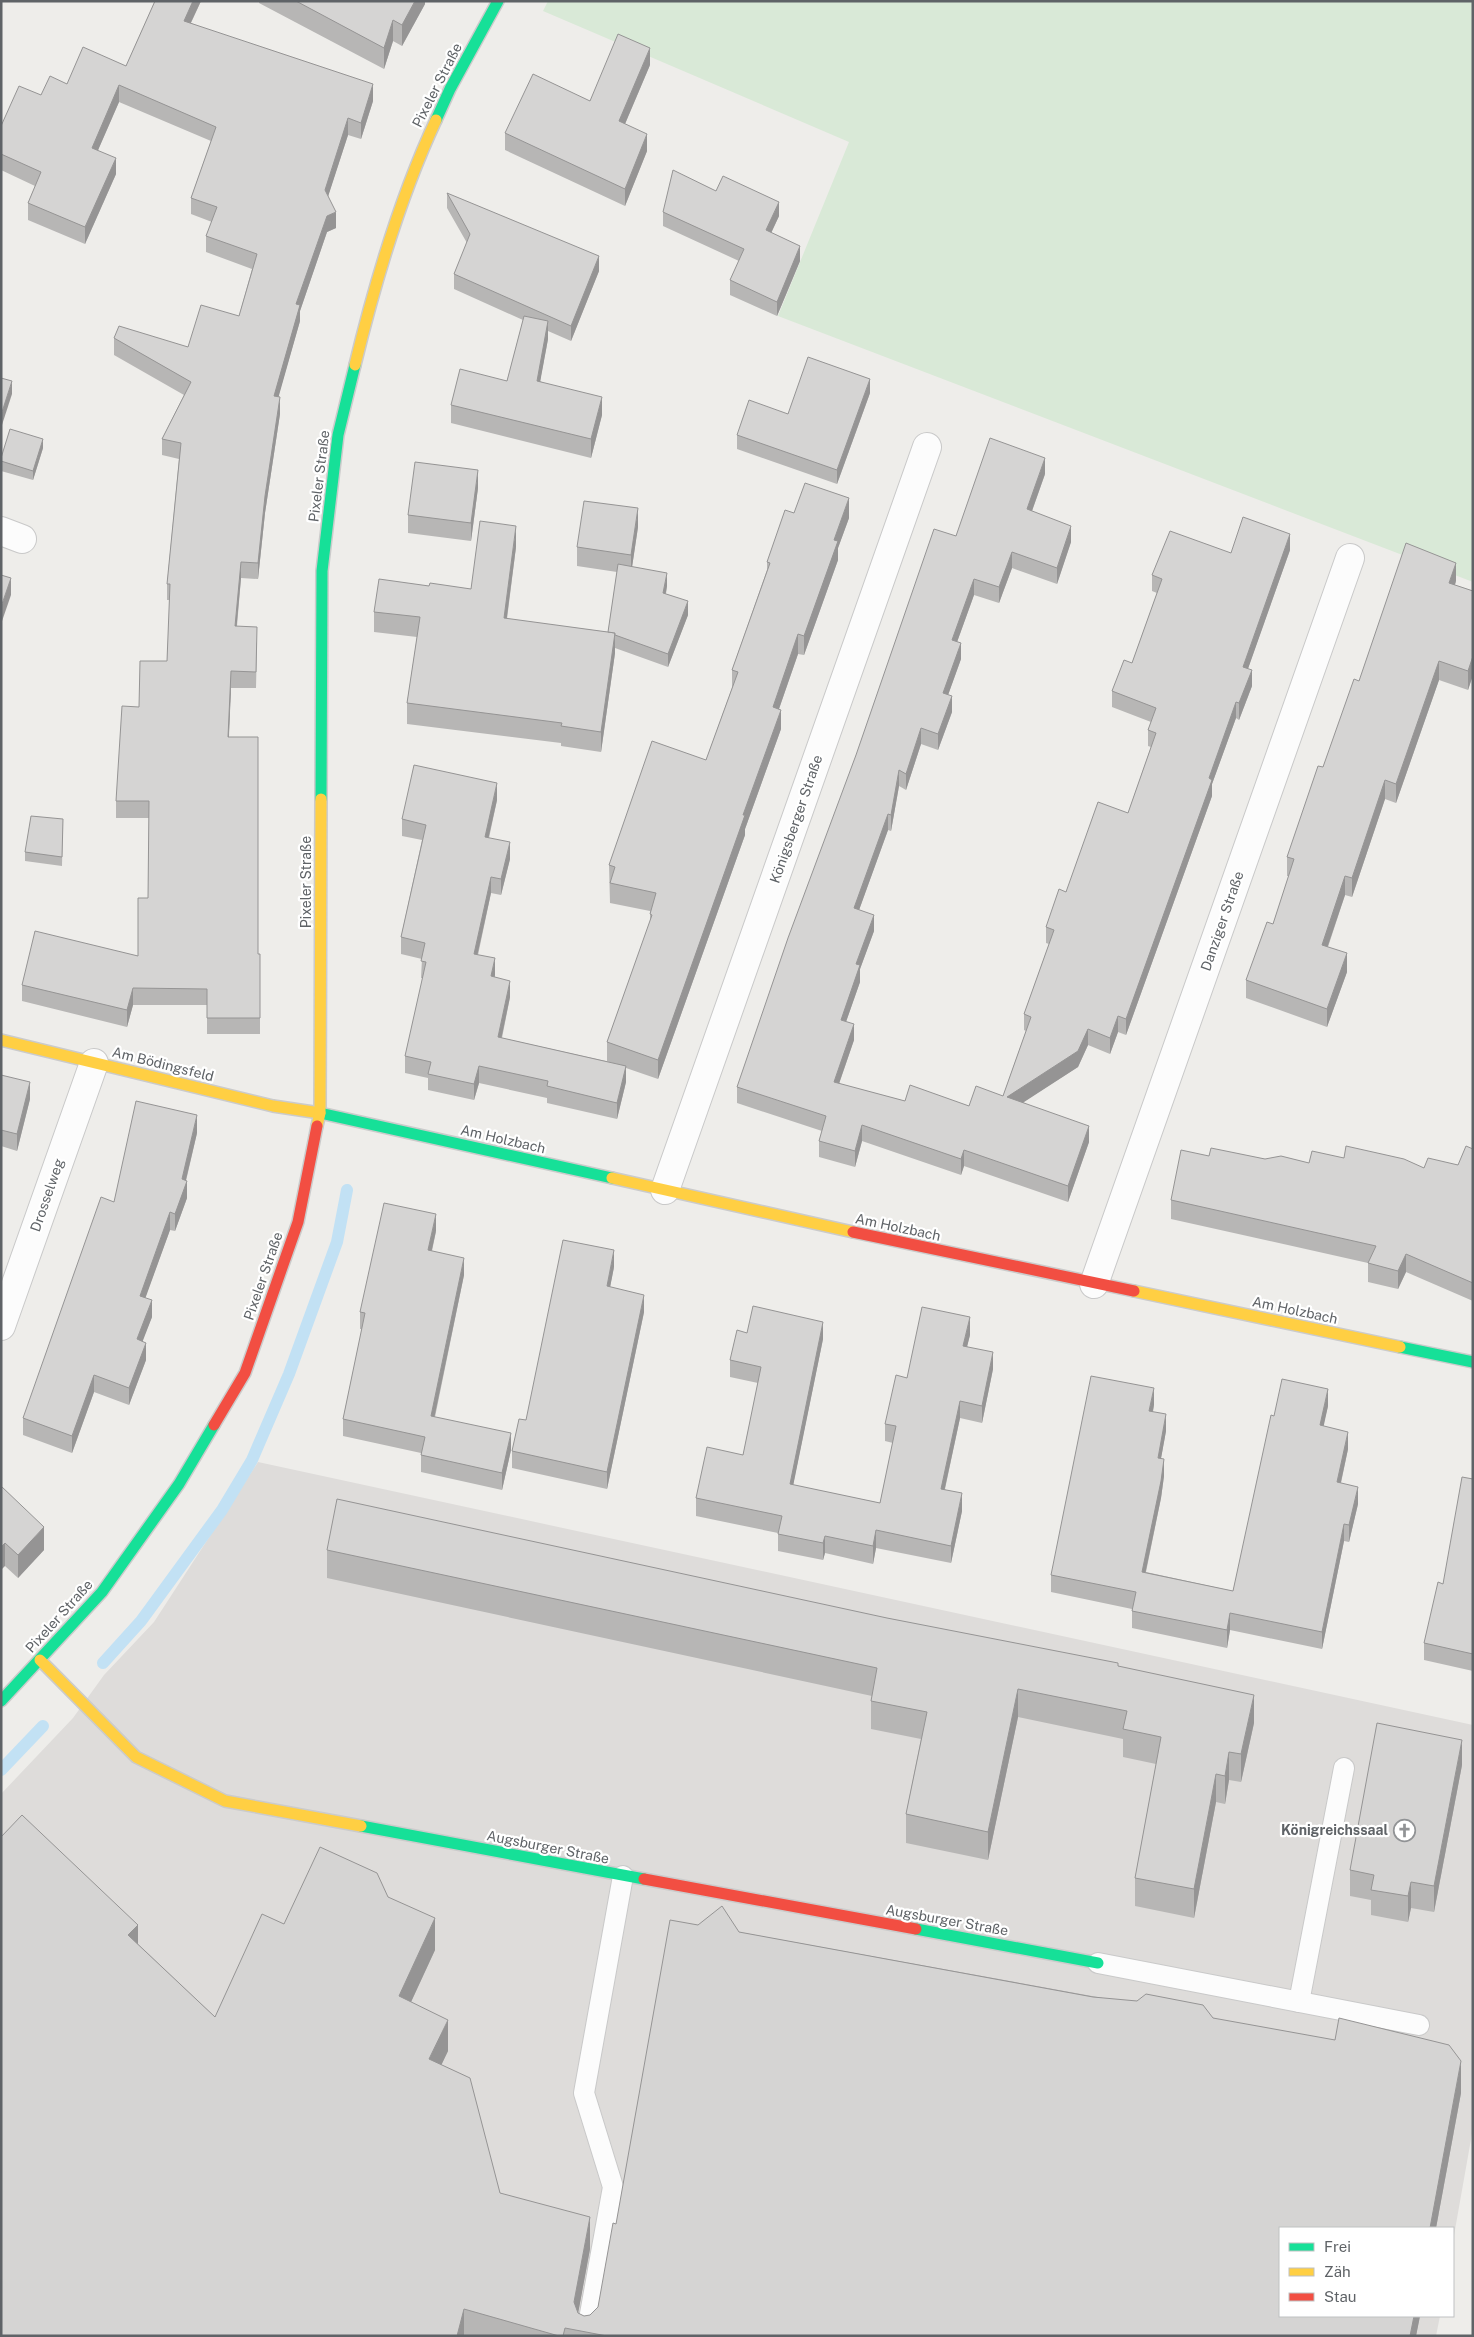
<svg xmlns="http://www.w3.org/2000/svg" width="1474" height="2337" viewBox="0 0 1474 2337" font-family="'Public Sans',sans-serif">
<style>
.industrial{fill:#dedcda}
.green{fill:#d9e9d7}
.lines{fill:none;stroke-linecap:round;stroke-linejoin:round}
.stream{stroke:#c2e1f4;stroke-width:12}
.lane-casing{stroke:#c9c9c9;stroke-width:22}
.street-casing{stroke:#c9c9c9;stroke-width:30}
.fast-casing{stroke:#cbcbcb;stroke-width:14}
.slow-casing{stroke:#cbcbcb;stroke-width:14}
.jam-casing{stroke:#cbcbcb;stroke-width:14}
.lane{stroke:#fcfcfc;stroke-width:20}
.street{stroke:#fcfcfc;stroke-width:28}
.fast{stroke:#16e098;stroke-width:11}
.slow{stroke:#ffcf43;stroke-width:11}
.jam{stroke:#f24e42;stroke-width:11}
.wall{fill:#b7b6b5}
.shaded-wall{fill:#959494}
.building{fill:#d5d4d3;stroke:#959494}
.labels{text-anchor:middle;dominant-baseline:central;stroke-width:4.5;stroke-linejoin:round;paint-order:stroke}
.street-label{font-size:14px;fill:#5f6367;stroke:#fff}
.poi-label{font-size:14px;font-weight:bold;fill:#5f6367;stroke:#fff;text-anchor:end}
</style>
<rect width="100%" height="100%" fill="#eeedea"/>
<!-- industrial -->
<path class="industrial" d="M258,1462L1473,1725V2128L1453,2241V2228H1280V2316H1440L1436,2336H1V1794L73,1718L104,1675L154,1622Z"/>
<!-- green -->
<path class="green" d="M548,1H1473V582L778,316L849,142L543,11Z"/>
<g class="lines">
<!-- stream -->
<g class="stream">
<path d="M103,1663L141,1621L222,1510L252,1460L289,1374L337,1242L347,1190"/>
<path d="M1,1770L43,1726"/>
</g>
<defs>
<g id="lane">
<path d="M1098,1963L1419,2025"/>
<path d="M1299,2002L1344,1768"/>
<path d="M586,2336L613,2187L584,2093L623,1876"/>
</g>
<g id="street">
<path d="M1,531L22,539"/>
<path d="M665,1190L927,447"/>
<path d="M1094,1284L1350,558"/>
<path d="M1,1326L94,1063"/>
</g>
<g id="fast">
<path d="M436,120L450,89L498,1"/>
<path d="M321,799L322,571L338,435L355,365"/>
<path d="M320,1113L612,1178"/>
<path d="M1400,1347L1473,1362"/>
<path d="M1,1701L102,1592L179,1484L214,1425"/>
<path d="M361,1826L644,1879"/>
<path d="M916,1929L1098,1963"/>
</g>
<g id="slow">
<path d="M355,365C375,282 400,197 436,120"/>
<path d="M1,1040L273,1106L320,1113"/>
<path d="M317,1126L320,1113L321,799"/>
<path d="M612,1178L853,1232"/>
<path d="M1134,1291L1400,1347"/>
<path d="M40,1660L136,1757L225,1801L361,1826"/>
</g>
<g id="jam">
<path d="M853,1232L1134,1291"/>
<path d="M214,1425L245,1373L298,1222L317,1126"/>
<path d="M644,1879L916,1929"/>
</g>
</defs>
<!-- lane casing -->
<use href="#lane" class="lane-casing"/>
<!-- street casing -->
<use href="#street" class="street-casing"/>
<!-- fast casing -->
<use href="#fast" class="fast-casing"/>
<!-- slow casing -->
<use href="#slow" class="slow-casing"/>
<!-- jam casing -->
<use href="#jam" class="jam-casing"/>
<!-- lane -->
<use href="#lane" class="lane"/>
<!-- street -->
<use href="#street" class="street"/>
<!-- fast -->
<use href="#fast" class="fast"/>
<!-- slow -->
<use href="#slow" class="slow"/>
<!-- jam -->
<use href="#jam" class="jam"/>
</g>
<!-- wall -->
<g class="wall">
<path d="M155,1H201L191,23L373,101L361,139L348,135L328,196L336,228L327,232L300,311V321L278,397L280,414L265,513L258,579L241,578L237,626L257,643L256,688H231L229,737L258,954H260V1034H207V1005H133L127,1027L22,1001V985L138,956L148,898L149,818H116V801L139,707L167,661L170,600H167V584L179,459L162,455V439L184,395L114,355V338L188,347L239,316L252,269L206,252V236L212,222L191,214V198L211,141L119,102L98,150L116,174L85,244L28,220V203L35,186L1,170V126L41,95L67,84L126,66Z"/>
<path d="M259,1H425V4L402,46L393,41L384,69L259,3Z"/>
<path d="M650,65L625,124L647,151L625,206L505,150V133L590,101Z"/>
<path d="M716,191L779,216L771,233L800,261L777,316L730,295V280L739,261L663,226V212Z"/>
<path d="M447,193L599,271L571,341L548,331V339L540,381L602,415L591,458L451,423V405L507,381L523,320L454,289V274L467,243L447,208Z"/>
<path d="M870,393L837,484L737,449V435L788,414Z"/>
<path d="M43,448L33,480L1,471V458Z"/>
<path d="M1045,474L1032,511L1071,542L1057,584L1012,568L999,603L974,595L957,642L961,659L948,695L952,712L938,750L921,744L906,790L899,786L891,831L888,830L859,910L874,931L860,969V982L846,1022L854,1040L839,1084L905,1101L969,1106L1003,1096L1026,1031L1024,1030V1014L1049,944L1046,943V927L1066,892L1128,813L1151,747L1148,746V730L1151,722L1112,707V691L1132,663L1157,593L1152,591V575L1231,553L1290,550L1248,668L1252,686L1239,720L1236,718L1212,784V796L1126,1035L1118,1032L1110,1054L1088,1045L1078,1067L1023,1102L1089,1142L1068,1202L964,1166L961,1175L862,1141L855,1167L819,1157V1141L822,1131L737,1103V1087L956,536Z"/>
<path d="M478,488L471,541L408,533V515Z"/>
<path d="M794,513L849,518L838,548V560L804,655L798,654L779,709L781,729L745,829V835L658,1079L626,1068V1082L617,1119L547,1103V1098L479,1083L474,1100L428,1090V1078L405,1073V1056L423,978H421L422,959L401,954V937L422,840L402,836V819L497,800L489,838L510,859L501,895L491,893L478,955L495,975V977L510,997L502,1038L610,1062L607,1061V1042L650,923V911L610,903L609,865L706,760L732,688V670L767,570V562Z"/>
<path d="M638,527L632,567L667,586L666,594L688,615L668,667L615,648V653L601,752L561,746V743L407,724V703L417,637L374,632V612L429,586L471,589L516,547L507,619L608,632L617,572L577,566V547Z"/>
<path d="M1456,581L1455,585L1473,591V675L1468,690L1439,680L1396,803L1385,799L1352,897L1345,895L1328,947L1347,972L1327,1027L1246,998V980L1273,924L1289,876H1287V857L1323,767L1359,681Z"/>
<path d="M63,819L62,866L25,861V852Z"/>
<path d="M1,1075L30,1099L17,1151L1,1146Z"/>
<path d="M197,1133L186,1181L187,1198L175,1231L170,1230L145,1298L152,1317L142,1341L146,1360L129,1405L94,1392L72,1453L23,1435V1418L114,1202Z"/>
<path d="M1473,1149V1301L1406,1272L1398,1289L1368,1282V1263L1171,1219V1200L1209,1156L1265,1159L1309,1163L1344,1158L1424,1168L1458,1165Z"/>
<path d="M436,1231L432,1251L464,1275L435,1417L511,1450L502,1490L421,1472V1453L343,1436V1419L362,1329H360V1312Z"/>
<path d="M614,1267L610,1287L644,1312L607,1489L512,1468V1451L526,1420Z"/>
<path d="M747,1333L823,1339L793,1485L880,1503L893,1443L885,1441V1424L907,1378L970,1335L967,1346L993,1369L982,1423L960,1418L945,1489L962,1511L951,1563L876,1548L873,1564L825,1553L823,1560L778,1551V1533L696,1516V1498L743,1455L758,1383L730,1377V1360Z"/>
<path d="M1154,1405L1153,1412L1166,1431L1161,1458L1164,1476L1161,1498L1146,1572L1233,1591L1274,1416L1328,1406L1323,1426L1348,1449L1341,1483L1358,1504L1349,1542L1344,1541L1322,1649L1230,1630L1227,1648L1132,1628V1609L1051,1592V1575Z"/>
<path d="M1473,1479V1671L1424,1660V1643L1443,1584Z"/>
<path d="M1,1486L44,1550L18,1578L5,1566Z"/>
<path d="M327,1550L887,1618L1118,1666L1254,1723L1241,1782L1229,1780L1225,1804L1216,1802L1194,1918L1135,1906V1878L1156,1764L1123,1757V1739L1018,1717L988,1860L906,1843V1814L921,1739L871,1729V1701L872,1696L327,1578Z"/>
<path d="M1462,1765L1434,1912L1411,1908L1408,1922L1371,1915V1900L1350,1896V1870Z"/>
<path d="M388,1897L435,1950L411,2002L448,2051L441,2065L500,2193L590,2249L578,2313L584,2316L590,2315L598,2307L616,2224L739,1932L1213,2018L1461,2093L1436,2228H1280V2316H1420L1416,2336H1L138,1944L215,2017L284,1924Z"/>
</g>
<!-- shaded-wall -->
<g class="shaded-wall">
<path d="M193,1H201L184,37V21Z"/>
<path d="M415,1H425V4L402,46V25Z"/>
<path d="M393,20V41L384,69V48Z"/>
<path d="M650,48V65L619,138V121Z"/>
<path d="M373,84V101L361,139V123Z"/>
<path d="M119,85V102L92,164V148Z"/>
<path d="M348,118V135L325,206V190Z"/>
<path d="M647,134V151L625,206V189Z"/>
<path d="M116,158V174L85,244V227Z"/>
<path d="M779,202V216L766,244V230Z"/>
<path d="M336,212V228L327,232L300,311V321L274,413V396L296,304L327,216Z"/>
<path d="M800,246V261L777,316V302Z"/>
<path d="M599,256V271L571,341V326Z"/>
<path d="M548,321V339L537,399V381Z"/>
<path d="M870,379V393L837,484V470Z"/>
<path d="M12,381V394L1,428V415Z"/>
<path d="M280,397V414L265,513L258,579V563L265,496Z"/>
<path d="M602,397V415L591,458V439Z"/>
<path d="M43,439V448L33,480V471Z"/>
<path d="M1045,458V474L1027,525V509Z"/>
<path d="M478,470V488L471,541V523Z"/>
<path d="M849,498V518L838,548V560L804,655V636L834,540Z"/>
<path d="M638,508V527L631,574V555Z"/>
<path d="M516,526V547L504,639V618Z"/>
<path d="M1071,526V542L1057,584V568Z"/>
<path d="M1290,534V550L1243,683V667Z"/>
<path d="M1012,552V568L999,603V587Z"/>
<path d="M241,562V578L235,643V626Z"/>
<path d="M1456,563V581L1449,602V583Z"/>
<path d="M667,573V586L663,607V593Z"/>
<path d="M11,578V595L1,624V607Z"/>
<path d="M974,579V595L952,656V640Z"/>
<path d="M688,601V615L668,667V654Z"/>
<path d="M615,633V653L601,752V732Z"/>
<path d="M798,634V654L773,726V707Z"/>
<path d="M961,643V659L943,709V693Z"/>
<path d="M1473,656V675L1468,690V671Z"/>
<path d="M1439,661V680L1396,803V784Z"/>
<path d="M1252,670V686L1239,720V703Z"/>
<path d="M231,671V688L228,754V737Z"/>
<path d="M952,696V712L938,750V734Z"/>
<path d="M1236,702V718L1212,784V796L1126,1035V1019L1209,778Z"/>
<path d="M781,710V729L745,829V835L658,1079V1060L743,815Z"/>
<path d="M921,728V744L906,790V774Z"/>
<path d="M899,770V786L891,831V815Z"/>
<path d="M1385,780V799L1352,897V878Z"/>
<path d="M497,783V800L485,853V837Z"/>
<path d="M888,814V830L854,924V908Z"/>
<path d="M510,842V859L501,895V879Z"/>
<path d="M1345,876V895L1322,963V945Z"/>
<path d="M491,877V893L474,970V954Z"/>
<path d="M874,915V931L860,969V982L841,1036V1020L856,964Z"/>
<path d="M1347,953V972L1327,1027V1009Z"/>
<path d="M495,958V975L491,993V976Z"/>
<path d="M510,981V997L498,1054V1037Z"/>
<path d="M133,988V1005L127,1027V1010Z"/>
<path d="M1118,1016V1032L1110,1054V1038Z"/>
<path d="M854,1024V1040L834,1098V1082Z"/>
<path d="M1088,1029V1045L1078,1067L1007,1113V1097Z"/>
<path d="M479,1066V1083L474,1100V1084Z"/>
<path d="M626,1066V1082L617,1119V1103Z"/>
<path d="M30,1082V1099L17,1151V1134Z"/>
<path d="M197,1115V1133L183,1192L187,1181V1198L175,1231V1214L182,1179Z"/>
<path d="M862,1125V1141L855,1167V1151Z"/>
<path d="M1089,1126V1142L1068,1202V1186Z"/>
<path d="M964,1150V1166L961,1175V1159Z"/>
<path d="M170,1212V1230L140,1313V1296Z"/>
<path d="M436,1214V1231L428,1267V1250Z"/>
<path d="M614,1250V1267L607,1303V1286Z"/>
<path d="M1406,1254V1272L1398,1289V1271Z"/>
<path d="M464,1258V1275L431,1433V1416Z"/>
<path d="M644,1295V1312L607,1489V1472Z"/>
<path d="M152,1300V1317L137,1356V1339Z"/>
<path d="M970,1317V1335L963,1363V1346Z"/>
<path d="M823,1322V1339L790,1501V1484Z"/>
<path d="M146,1343V1360L129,1405V1388Z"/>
<path d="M993,1352V1369L982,1423V1406Z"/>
<path d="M94,1375V1392L72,1453V1436Z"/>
<path d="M1154,1388V1405L1149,1429V1411Z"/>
<path d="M1328,1389V1406L1320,1443V1425Z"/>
<path d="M960,1401V1418L941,1506V1489Z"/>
<path d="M1166,1414V1431L1158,1475V1458Z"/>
<path d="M1348,1432V1449L1337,1500V1482Z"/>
<path d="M511,1433V1450L502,1490V1473Z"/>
<path d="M1164,1459V1476L1161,1498L1142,1589V1572Z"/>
<path d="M1358,1487V1504L1349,1542V1525Z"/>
<path d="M962,1493V1511L951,1563V1546Z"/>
<path d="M1344,1524V1541L1322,1649V1632Z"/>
<path d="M44,1527V1550L18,1578V1555Z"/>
<path d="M876,1530V1548L873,1564V1546Z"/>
<path d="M825,1536V1553L823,1560V1543Z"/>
<path d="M5,1543V1566L1,1570V1547Z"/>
<path d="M1230,1613V1630L1227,1648V1630Z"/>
<path d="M1018,1689V1717L988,1860V1832Z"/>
<path d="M1254,1695V1723L1241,1782V1754Z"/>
<path d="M1462,1740V1765L1434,1912V1886Z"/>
<path d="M1229,1752V1780L1225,1804V1776Z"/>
<path d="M1216,1774V1802L1194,1918V1889Z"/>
<path d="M1411,1882V1908L1408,1922V1896Z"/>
<path d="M435,1918V1950L399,2028V1996Z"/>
<path d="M138,1925V1956L128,1935Z"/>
<path d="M448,2020V2051L429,2091V2059Z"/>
<path d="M1461,2061V2093L1436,2228H1430Z"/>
<path d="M590,2217V2249L575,2330L574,2302Z"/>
<path d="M464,2309V2336H457Z"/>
<path d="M1414,2316H1420L1416,2336H1410Z"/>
</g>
<!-- building -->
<g class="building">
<path d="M155,1H193L184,21L373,84L361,123L348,118L325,190L336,212L327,216L296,304L300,305L274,396L280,397L265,496L258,563L241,562L235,626L257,627L256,672L231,671L228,737H258V954H260V1018H207V989L133,988L127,1010L22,985L35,931L138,956V898H148L149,801H116L122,706L139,707L140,661H167L170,584H167L181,443L162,439L191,382L114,338L119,326L188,347L201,305L239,316L257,254L206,236L217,207L191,198L216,127L119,85L92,148L116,158L85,227L28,203L41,172L1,154V126L19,86L41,95L50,76L67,84L83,47L126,66Z"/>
<path d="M296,1H415L402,25L393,20L384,48Z"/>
<path d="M618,34L650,48L619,121L647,134L625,189L505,133L533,74L590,101Z"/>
<path d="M673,170L716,191L723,176L779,202L766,230L800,246L777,302L730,280L744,249L663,212Z"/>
<path d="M447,193L599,256L571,326L454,274L470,234Z"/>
<path d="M524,316L548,321L537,381L602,397L591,439L451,405L460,369L507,381Z"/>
<path d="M808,357L870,379L837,470L737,435L749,400L788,414Z"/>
<path d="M1,378L12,381L1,415Z"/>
<path d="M10,429L43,439L33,471L1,461V458Z"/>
<path d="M990,438L1045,458L1027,509L1071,526L1057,568L1012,552L999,587L974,579L952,640L961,643L943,693L952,696L938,734L921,728L906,774L899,770L891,815L888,814L854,908L874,915L856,964L860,965L841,1020L854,1024L834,1082L905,1101L910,1085L969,1106L976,1086L1003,1096L1031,1017L1024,1014L1054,930L1046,927L1059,889L1066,892L1098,802L1128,813L1156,733L1148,730L1156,708L1112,691L1124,660L1132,663L1162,579L1152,575L1170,531L1231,553L1243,517L1290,534L1243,667L1252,670L1239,703L1236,702L1209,778L1212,780L1126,1019L1118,1016L1110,1038L1088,1029L1078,1051L1007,1097L1089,1126L1068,1186L964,1150L961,1159L862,1125L855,1151L819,1141L826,1116L737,1087L788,938L856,755L934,529L956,536Z"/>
<path d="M415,462L478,470L471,523L408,515Z"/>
<path d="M805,483L849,498L834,540L838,541L804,636L798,634L773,707L781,710L743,815H745L658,1060L607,1042L652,915L650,914L656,893L610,883L615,867L609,865L652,741L706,760L738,672L732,670L770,563L767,562L785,510L794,513Z"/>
<path d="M584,501L638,508L631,555L577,547Z"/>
<path d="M480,521L516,526L504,618L615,633L601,732L561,726L562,723L407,703L420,617L374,612L379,579L429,586L430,583L471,589Z"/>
<path d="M1406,543L1456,563L1449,583L1473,591V656L1468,671L1439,661L1396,784L1385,780L1352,878L1345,876L1322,945L1347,953L1327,1009L1246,980L1267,922L1273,924L1294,859L1287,857L1318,766L1323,767L1354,679L1359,681Z"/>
<path d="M618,564L667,573L663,593L688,601L668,654L615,635V633L608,632Z"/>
<path d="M1,575L11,578L1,607Z"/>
<path d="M414,765L497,783L485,837L510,842L501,879L491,877L474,954L495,958L491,976L510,981L498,1037L626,1066L617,1103L547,1086L548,1081L479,1066L474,1084L428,1074L431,1062L405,1056L426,962L421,961L425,943L401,937L426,825L402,819Z"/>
<path d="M31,816L63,819L62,857L25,852Z"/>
<path d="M1,1075L30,1082L17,1134L1,1130Z"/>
<path d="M136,1101L197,1115L182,1179L187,1181L175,1214L170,1212L140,1296L152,1300L137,1339L146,1343L129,1388L94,1375L72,1436L23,1418L101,1197L114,1202Z"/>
<path d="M1346,1146L1404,1159L1424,1168L1428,1158L1458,1165L1466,1146L1473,1149V1283L1406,1254L1398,1271L1368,1263L1376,1246L1171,1200L1181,1150L1209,1156L1211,1148L1265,1159L1281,1156L1309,1163L1312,1151L1344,1158Z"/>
<path d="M384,1203L436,1214L428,1250L464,1258L431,1416L511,1433L502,1473L421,1455L425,1437L343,1419L365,1313L360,1312Z"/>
<path d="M563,1240L614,1250L607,1286L644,1295L607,1472L512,1451L519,1419L526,1420Z"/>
<path d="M753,1306L823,1322L790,1484L880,1503L896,1426L885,1424L896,1375L907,1378L922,1307L970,1317L963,1346L993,1352L982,1406L960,1401L941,1489L962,1493L951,1546L876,1530L873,1546L825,1536L823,1543L778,1534L782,1516L696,1498L707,1447L743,1455L761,1367L730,1360L737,1330L747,1333Z"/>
<path d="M1091,1376L1154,1388L1149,1411L1166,1414L1158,1458L1164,1459L1161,1481L1142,1572L1233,1591L1271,1415L1274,1416L1282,1379L1328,1389L1320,1425L1348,1432L1337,1482L1358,1487L1349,1525L1344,1524L1322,1632L1230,1613L1227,1630L1132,1611L1136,1592L1051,1575Z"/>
<path d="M1462,1477L1473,1479V1654L1424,1643L1438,1582L1443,1584Z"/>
<path d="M1,1486L44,1527L18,1555L5,1543L1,1547Z"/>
<path d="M337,1499L887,1618L1118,1663V1666L1254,1695L1241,1754L1229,1752L1225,1776L1216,1774L1194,1889L1135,1878L1161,1737L1123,1729L1127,1711L1018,1689L988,1832L906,1814L927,1712L871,1701L877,1668L327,1550Z"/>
<path d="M1377,1723L1462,1740L1434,1886L1411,1882L1408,1896L1371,1890L1374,1875L1350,1870Z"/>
<path d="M22,1815L138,1925L128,1935L215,2017L262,1914L284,1924L320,1847L377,1873L388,1897L435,1918L399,1996L448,2020L429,2059L470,2078L500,2193L590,2217L574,2302L578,2313L584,2316L590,2315L598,2307L613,2223L616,2224L670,1920L698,1925L722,1906L739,1932L1093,1997L1137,2001L1146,1994L1203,2005L1213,2018L1335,2040L1339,2018L1449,2045L1461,2061L1430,2228H1280V2316H1414L1410,2336H607L565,2328L563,2336H559L464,2309L457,2336H1V1837Z"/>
</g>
<!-- icons -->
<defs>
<symbol id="church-ring" viewBox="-11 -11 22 22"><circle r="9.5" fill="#fff" stroke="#919395" stroke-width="1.5"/><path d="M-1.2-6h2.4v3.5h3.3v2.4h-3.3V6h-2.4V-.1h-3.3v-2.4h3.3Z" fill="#919395"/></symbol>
</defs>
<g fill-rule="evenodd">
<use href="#church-ring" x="1392" y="1818" width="25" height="25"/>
</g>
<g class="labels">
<!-- street labels -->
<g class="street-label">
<text transform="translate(437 85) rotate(-63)">Pixeler Straße</text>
<text transform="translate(319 476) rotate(-83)">Pixeler Straße</text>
<text transform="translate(796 819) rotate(-71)">Königsberger Straße</text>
<text transform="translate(306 882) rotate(-90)">Pixeler Straße</text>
<text transform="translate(1222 921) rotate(-71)">Danziger Straße</text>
<text transform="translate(163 1064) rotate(14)">Am Bödingsfeld</text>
<text transform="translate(503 1139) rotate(13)">Am Holzbach</text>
<text transform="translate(47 1195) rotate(-71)">Drosselweg</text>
<text transform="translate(898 1227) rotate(12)">Am Holzbach</text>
<text transform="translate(263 1276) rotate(-71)">Pixeler Straße</text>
<text transform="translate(1295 1310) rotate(12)">Am Holzbach</text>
<text transform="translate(59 1616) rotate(-48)">Pixeler Straße</text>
<text transform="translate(548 1847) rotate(11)">Augsburger Straße</text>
<text transform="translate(947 1920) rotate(10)">Augsburger Straße</text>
</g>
<!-- poi labels -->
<g class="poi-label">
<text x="1388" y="1830">Königreichssaal</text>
</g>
</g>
<!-- border -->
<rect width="1474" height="2337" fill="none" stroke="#5f6367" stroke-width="5"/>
<!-- legend -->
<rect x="1279" y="2227" width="175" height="90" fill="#ffffff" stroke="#bfc1c2"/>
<rect x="1289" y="2243" width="25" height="8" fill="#16e098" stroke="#bfc1c2"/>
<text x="1324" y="2252" font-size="15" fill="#5f6367">Frei</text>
<rect x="1289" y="2268" width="25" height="8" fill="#ffcf43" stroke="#bfc1c2"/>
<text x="1324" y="2277" font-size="15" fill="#5f6367">Zäh</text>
<rect x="1289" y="2293" width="25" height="8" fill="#f24e42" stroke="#bfc1c2"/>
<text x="1324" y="2302" font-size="15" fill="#5f6367">Stau</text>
</svg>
